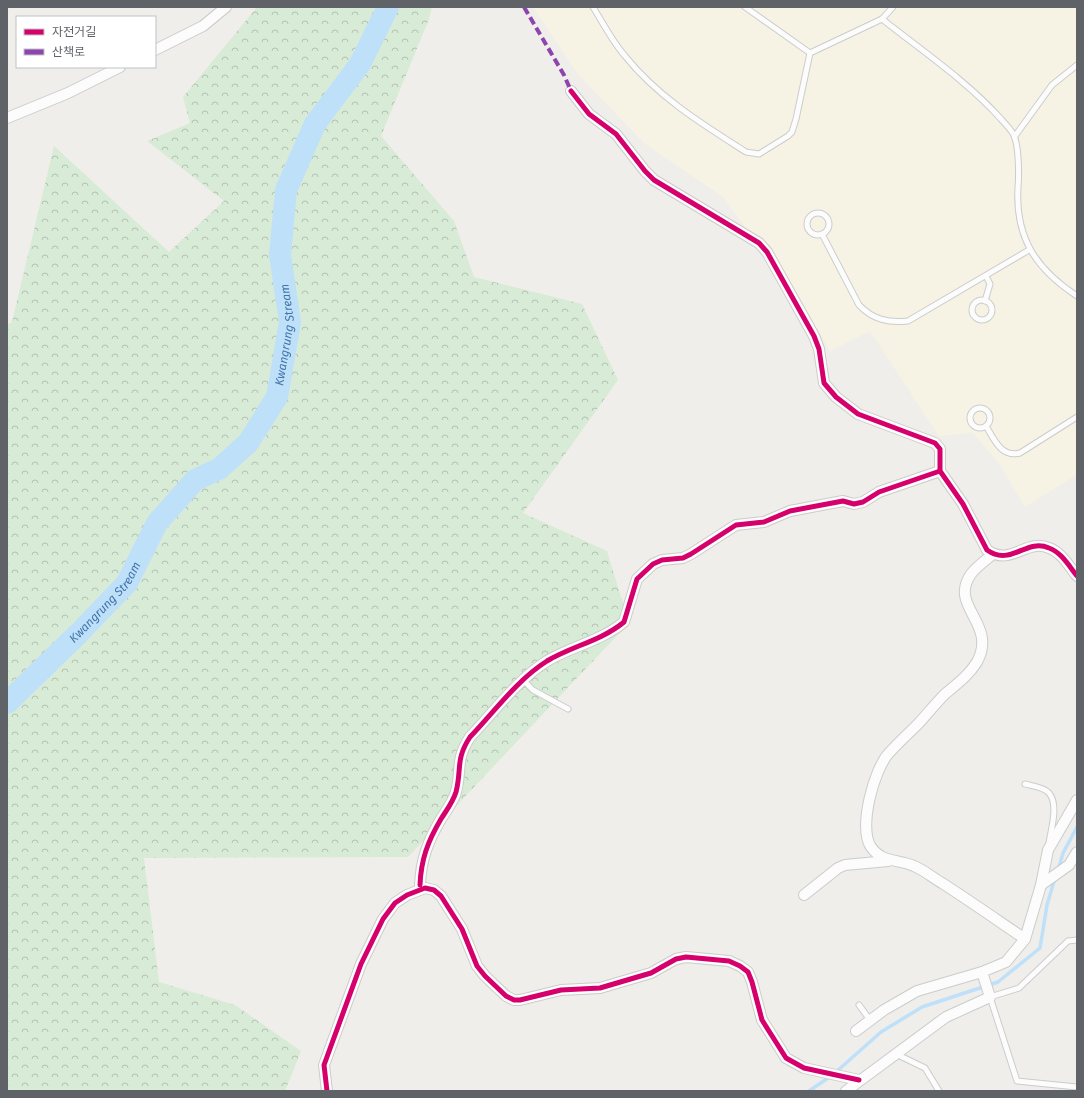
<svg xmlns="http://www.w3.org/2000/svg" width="1084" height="1098" viewBox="0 0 1084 1098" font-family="'Fira Sans','Noto Sans KR',sans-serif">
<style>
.commercial{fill:#f7f3e4}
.forest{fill:url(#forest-crowns)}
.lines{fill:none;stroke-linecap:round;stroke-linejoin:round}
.stream{stroke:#bfe0f9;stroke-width:3.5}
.river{stroke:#bfe0f9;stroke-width:22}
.service-casing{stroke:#cbcccc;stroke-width:7}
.minor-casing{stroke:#cbcccc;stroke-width:12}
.service{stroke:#fdfcfc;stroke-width:5}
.minor{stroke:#fdfcfc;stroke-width:10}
.quiet{stroke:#8e44ad;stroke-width:4;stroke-dasharray:8 4;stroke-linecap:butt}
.cycleway-casing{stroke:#fff;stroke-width:8}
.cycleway{stroke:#d6006c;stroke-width:5}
.labels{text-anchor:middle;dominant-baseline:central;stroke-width:3;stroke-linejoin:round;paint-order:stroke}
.water-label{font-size:12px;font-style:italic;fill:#4174aa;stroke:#fff}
</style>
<defs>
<pattern id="forest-crowns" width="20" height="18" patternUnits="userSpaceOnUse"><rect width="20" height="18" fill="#d8ebd6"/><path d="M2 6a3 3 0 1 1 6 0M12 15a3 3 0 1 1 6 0" fill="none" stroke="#b2c2b1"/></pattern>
</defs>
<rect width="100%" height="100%" fill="#efeeea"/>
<!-- commercial -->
<path class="commercial" d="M533,7H1077V474L1025,507L999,463L973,433L939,436L870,331L830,351L770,245L760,236L749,232L723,197L644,143L577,73Z"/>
<!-- forest -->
<path class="forest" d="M257,7H432L429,19L381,136L454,221L474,277L582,304L618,380L523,513L607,551L629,623L408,857L144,858L159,982L235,1005L301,1051L285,1091H7V325L12,322L54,146L169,252L224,201L147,141L190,123L183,97Z"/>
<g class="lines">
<!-- stream -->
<g class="stream">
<path d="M1058,871L1063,853L1077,827"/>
<path d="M836,1072L881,1032L922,1007L998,982L1040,948L1047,905L1055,878"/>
<path d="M809,1091L831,1076"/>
</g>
<!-- river -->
<path class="river" id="s1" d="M7,703L79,633L127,583L157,523L195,480L219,469L248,443L277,397L290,322L280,255L286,190L315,124L360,64L388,7"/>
<defs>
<g id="service">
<path d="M593,7C603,23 612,41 625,56C658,97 702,124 746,152L759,154L788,136L792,132L796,119L810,53"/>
<path d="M745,7L810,53"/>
<path d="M882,19C921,50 968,82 1001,119C1005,124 1012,130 1014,136C1019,146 1019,176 1018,187C1015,238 1036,269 1077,296"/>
<path d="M810,53L882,19L893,7"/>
<path d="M1015,136L1052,85L1077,65"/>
<circle cx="818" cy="224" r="11"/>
<path d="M822,234L859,305C873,320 889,323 908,321L1029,250"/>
<circle cx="982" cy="310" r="10"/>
<path d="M985,301L990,284L986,276"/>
<circle cx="980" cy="418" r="10"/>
<path d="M986,426C994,439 1001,458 1020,453L1077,417"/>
<path d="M523,680L533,690L568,709"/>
<path d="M1025,784C1032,786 1044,787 1049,793C1059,805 1051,829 1049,843"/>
<path d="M1077,940L1068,941L1019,988L990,997L1017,1081L1077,1087"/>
<path d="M859,1005L870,1020"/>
<path d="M896,1054L925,1068L939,1091"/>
</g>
<g id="minor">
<path d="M155,50L203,26L226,7"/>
<path d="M571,91L589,114L616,134L645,171L654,180L759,243L767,252L814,336L819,349L824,383L836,397L858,414L935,443L940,449V471L963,504L987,550C1011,567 1026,538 1049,548C1061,552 1069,566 1077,576"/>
<path d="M7,118L68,93L120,67"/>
<path d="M993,554C986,560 976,567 971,574C948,607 998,623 977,662C969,675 957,684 945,694C936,703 928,713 919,723C909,733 898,743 889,753C874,769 858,828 871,847C882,863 898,859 914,866C924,870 933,878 942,883C970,901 997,920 1025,939"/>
<path d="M420,885C421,859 428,841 441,819C446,811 453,802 456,792C462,769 455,760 470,737C494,712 517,680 547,661C572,646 601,641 624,622L637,579L653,564L662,560L683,558L691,554L736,525L764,522L790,511L843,501L854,504L863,502L879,492L940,471"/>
<path d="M1041,885L1069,865L1077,852"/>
<path d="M804,895L838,868L845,865L888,861"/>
<path d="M856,1031L884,1010L917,991L982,972L1006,962L1025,939L1041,885L1048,850L1077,800"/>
<path d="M327,1091L324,1065L361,964L383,919L395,903L407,895L425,888L434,890L441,896L462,929L477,966L485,976L506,996L514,1000H520L561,990L600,988L651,973L676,959L686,957L729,961L740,966L748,972L752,982L762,1020L786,1058L804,1068L859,1080"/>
<path d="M846,1091L946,1017L990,997L982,972"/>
</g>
</defs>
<!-- service casing -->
<use href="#service" class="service-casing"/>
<!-- minor casing -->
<use href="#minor" class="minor-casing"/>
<!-- service -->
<use href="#service" class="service"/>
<!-- minor -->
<use href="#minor" class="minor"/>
<!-- quiet -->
<path class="quiet" d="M524,7L564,75L571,91"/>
<defs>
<g id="cycleway">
<path d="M571,91L589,114L616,134L645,171L654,180L759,243L767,252L814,336L819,349L824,383L836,397L858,414L935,443L940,449V471L963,504L987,550C1011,567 1026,538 1049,548C1061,552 1069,566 1077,576"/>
<path d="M420,885C421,859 428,841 441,819C446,811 453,802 456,792C462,769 455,760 470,737C494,712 517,680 547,661C572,646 601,641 624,622L637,579L653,564L662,560L683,558L691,554L736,525L764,522L790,511L843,501L854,504L863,502L879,492L940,471"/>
<path d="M327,1091L324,1065L361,964L383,919L395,903L407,895L425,888L434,890L441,896L462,929L477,966L485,976L506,996L514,1000H520L561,990L600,988L651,973L676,959L686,957L729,961L740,966L748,972L752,982L762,1020L786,1058L804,1068L859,1080"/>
</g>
</defs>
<!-- cycleway casing -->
<use href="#cycleway" class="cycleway-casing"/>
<!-- cycleway -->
<use href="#cycleway" class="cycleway"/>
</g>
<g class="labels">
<!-- water labels -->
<g class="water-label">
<text stroke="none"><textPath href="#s1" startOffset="477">Kwangrung Stream</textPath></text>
<text stroke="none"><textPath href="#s1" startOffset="141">Kwangrung Stream</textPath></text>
</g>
</g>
<!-- border -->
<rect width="1084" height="1098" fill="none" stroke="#5f6368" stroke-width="16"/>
<!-- legend -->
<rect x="16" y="16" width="140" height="52" fill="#ffffff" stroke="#bfc1c3"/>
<rect x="24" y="29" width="20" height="6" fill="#d6006c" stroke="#bfc1c3"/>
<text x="52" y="36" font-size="12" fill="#5f6368">자전거길</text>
<rect x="24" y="49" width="20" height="6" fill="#8e44ad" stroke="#bfc1c3"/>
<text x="52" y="56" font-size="12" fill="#5f6368">산책로</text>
</svg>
